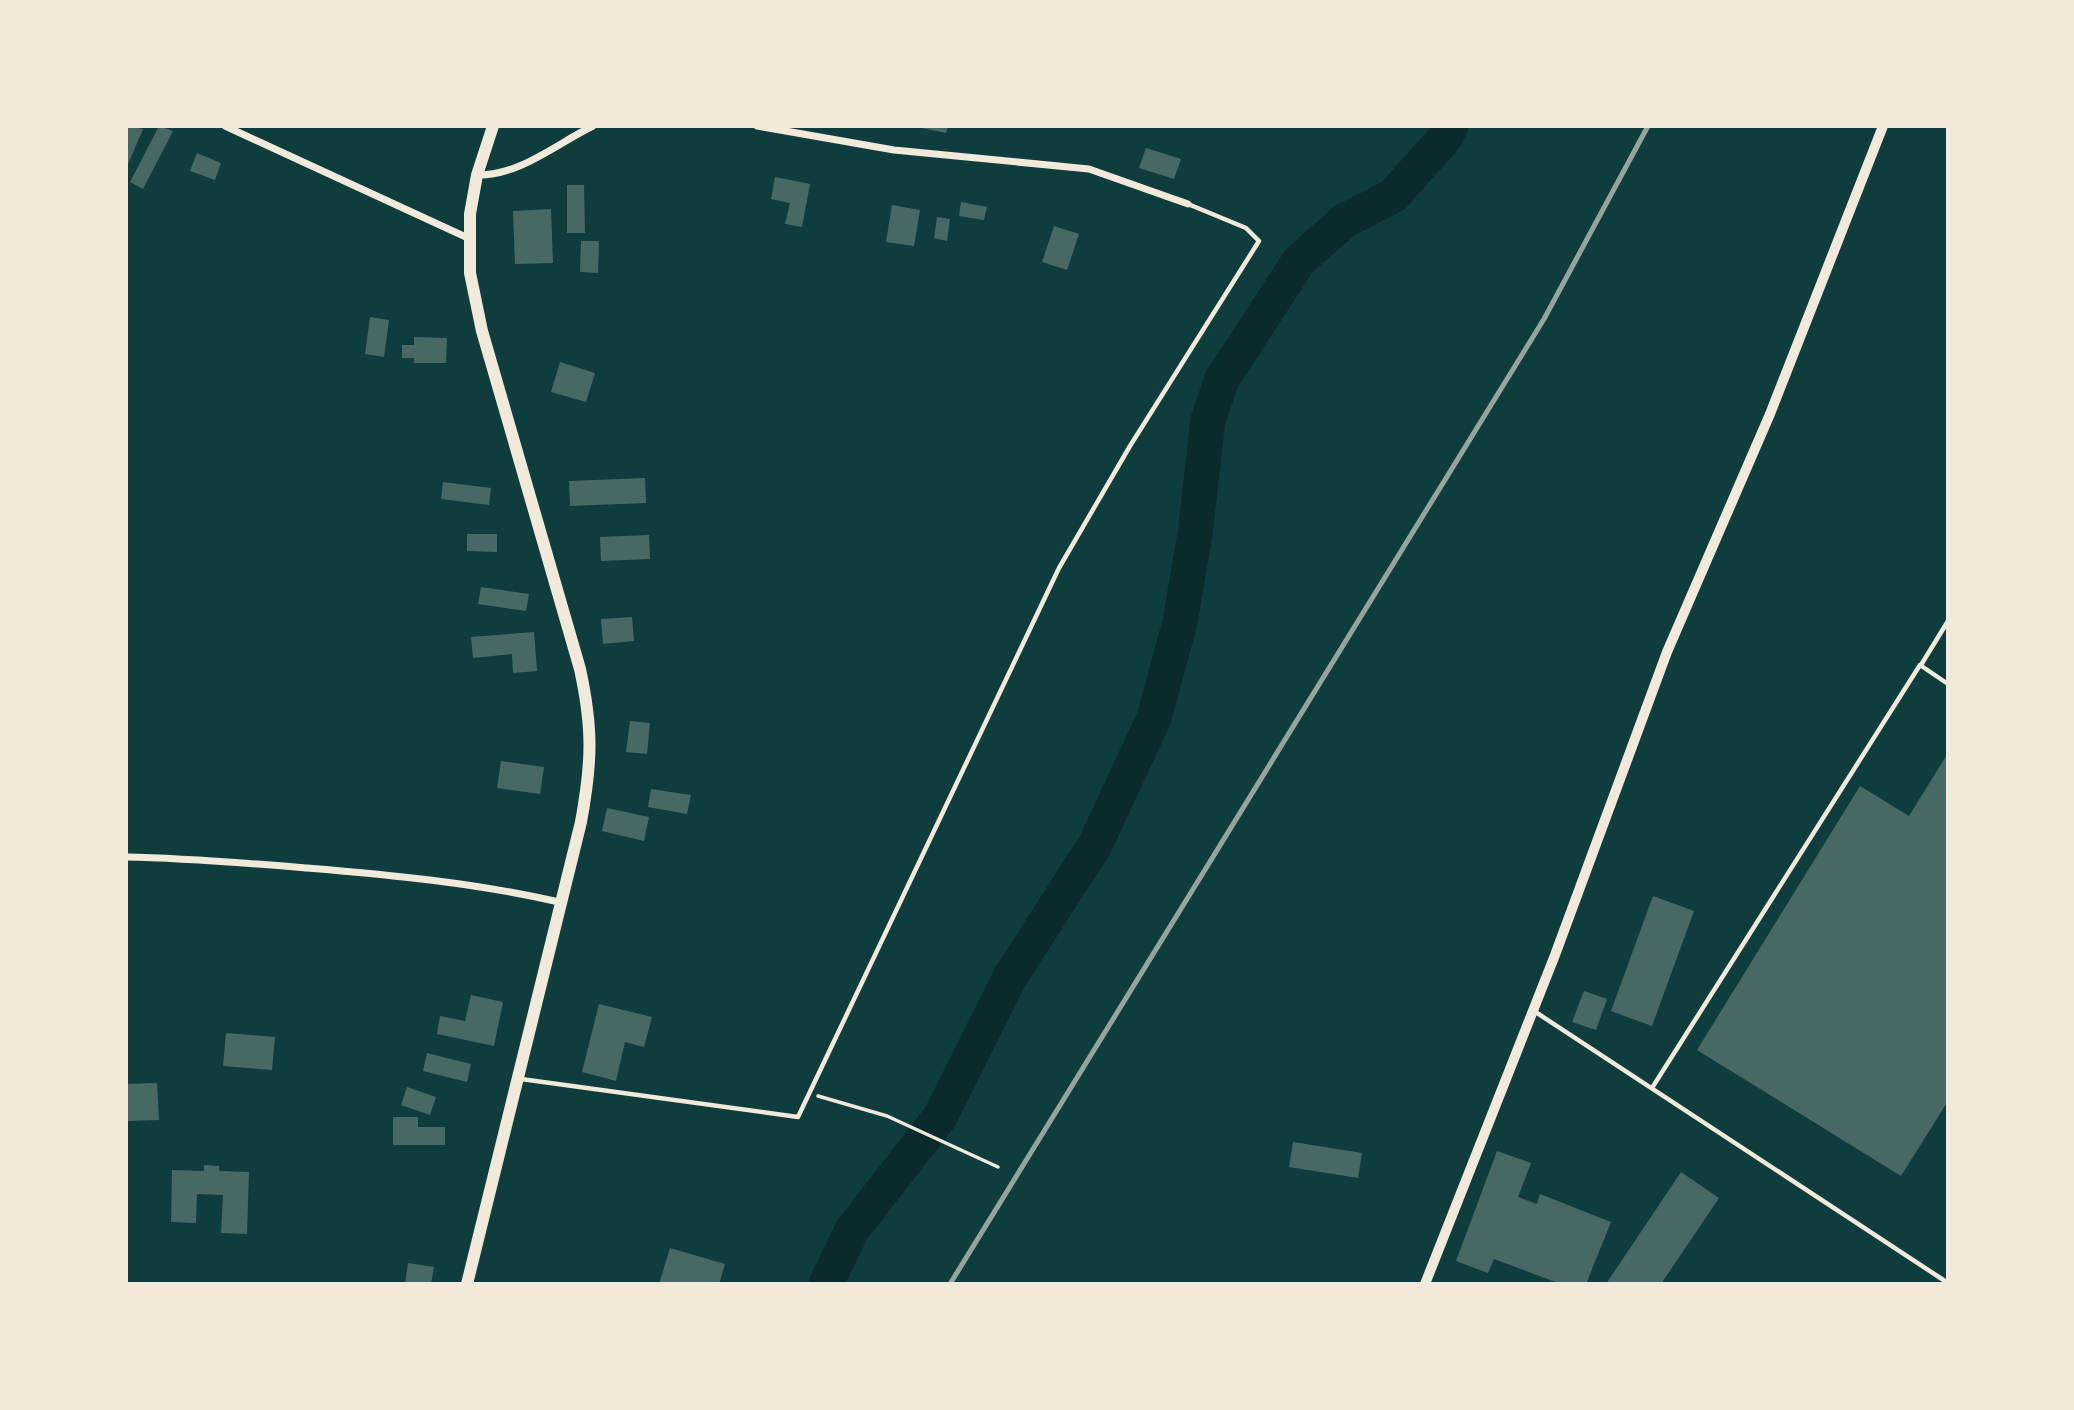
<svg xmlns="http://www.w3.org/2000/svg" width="2074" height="1410" viewBox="0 0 2074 1410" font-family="'Fira Sans Condensed',sans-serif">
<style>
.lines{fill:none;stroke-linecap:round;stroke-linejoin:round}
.river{stroke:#0a2a2b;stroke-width:35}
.building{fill:#486865}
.path{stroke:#f1e9da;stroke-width:3.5}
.service{stroke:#f1e9da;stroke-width:4.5}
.minor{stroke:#f1e9da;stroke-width:7}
.tertiary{stroke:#f1e9da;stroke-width:10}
.secondary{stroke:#f1e9da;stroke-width:12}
.rail{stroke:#97a49c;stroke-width:5}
</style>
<rect width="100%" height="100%" fill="#0f3d3e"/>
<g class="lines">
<!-- river -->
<path class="river" d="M826,1284L852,1230L940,1117L1010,977L1095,845L1154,718L1180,622L1195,534L1208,420L1222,379L1299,261L1344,221L1393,196L1444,139L1451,126"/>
</g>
<!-- building -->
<g class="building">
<path d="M126,126L143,129L126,169Z"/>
<path d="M159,126L173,131L143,189L130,182Z"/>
<path d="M912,126H948L946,133Z"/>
<path d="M1146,148L1181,159L1174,179L1139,168Z"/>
<path d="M197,153L221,163L215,180L190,171Z"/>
<path d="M775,177L810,184L802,227L785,224L790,203L771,199Z"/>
<path d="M567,185H584L585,233H567Z"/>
<path d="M961,202L987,207L984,220L959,216Z"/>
<path d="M892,205L920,210L914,246L886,242Z"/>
<path d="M551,209L553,263L515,264L513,211Z"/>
<path d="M937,217L950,219L947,241L934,238Z"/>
<path d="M1054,226L1079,234L1067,270L1042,262Z"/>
<path d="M581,241H599L598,273L580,272Z"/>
<path d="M370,317L389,320L384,357L365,354Z"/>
<path d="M414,337L447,338L446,363H414V358H402V345H414Z"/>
<path d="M560,362L595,373L586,402L551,392Z"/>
<path d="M645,478L646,503L570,506L569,481Z"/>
<path d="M443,482L491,488L489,505L441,499Z"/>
<path d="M467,534H497V552L467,551Z"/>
<path d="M649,535L650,559L601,561L600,537Z"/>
<path d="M481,587L529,594L526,611L478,604Z"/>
<path d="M632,617L634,641L603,644L601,619Z"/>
<path d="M534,632L537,671L513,673L512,654L473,658L471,637Z"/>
<path d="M630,721L650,723L647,754L626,752Z"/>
<path d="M1948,753V1101L1901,1176L1697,1050L1860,786L1909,816Z"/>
<path d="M501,761L544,767L540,794L497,788Z"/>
<path d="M651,789L691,795L687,814L648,807Z"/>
<path d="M607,808L649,817L644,841L602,831Z"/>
<path d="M1653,896L1694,911L1652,1026L1611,1011Z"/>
<path d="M1584,991L1607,999L1596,1030L1572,1022Z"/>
<path d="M471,995L503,1002L494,1046L437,1034L440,1016L465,1021Z"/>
<path d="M599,1004L652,1017L644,1047L625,1042L616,1081L582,1072Z"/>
<path d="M226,1033L275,1037L272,1070L223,1066Z"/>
<path d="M427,1053L471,1064L467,1082L423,1071Z"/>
<path d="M157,1083L159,1120L126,1121V1084Z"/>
<path d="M407,1087L436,1097L430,1115L401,1105Z"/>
<path d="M393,1117H418V1127H445V1145H393Z"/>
<path d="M1293,1142L1362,1153L1358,1178L1289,1167Z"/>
<path d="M1497,1151L1531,1163L1518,1197L1537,1204L1540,1194L1611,1222L1586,1284H1561L1494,1259L1488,1273L1456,1261Z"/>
<path d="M204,1165L219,1166V1171L249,1172L247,1234L221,1233L223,1195L197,1194L196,1223L171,1222L172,1170L204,1171Z"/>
<path d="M1681,1172L1719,1198L1661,1284H1606Z"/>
<path d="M670,1248L725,1264L719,1284H659Z"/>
<path d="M408,1263L434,1267L431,1284H405Z"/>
</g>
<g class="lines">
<!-- path -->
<path class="path" d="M818,1096L887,1116L998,1167"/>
<!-- service -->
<g class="service">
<path d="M1921,665L1948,621"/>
<path d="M1534,1011L1948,1283"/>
<path d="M521,1079L798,1117L1059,568L1130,446L1259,241L1246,228L1188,204"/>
<path d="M1652,1088L1920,665L1948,684"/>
</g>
<!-- minor -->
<g class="minor">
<path d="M225,126L468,238"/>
<path d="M757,126L894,150L1089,169L1188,204"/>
<path d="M477,175C519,176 556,144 593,126"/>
<path d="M126,857C186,858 246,863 307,868C392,875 476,883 559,902"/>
</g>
<!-- tertiary -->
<path class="tertiary" d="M1425,1284L1555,955L1667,652L1770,414L1883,126"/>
<!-- secondary -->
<path class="secondary" d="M467,1284L581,822C592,762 593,729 580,669L482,331L470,273V214L477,175L493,126"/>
<!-- rail -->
<path class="rail" d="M950,1284L1544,319L1648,126"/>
</g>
<!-- border -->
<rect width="2074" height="1410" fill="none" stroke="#f1e9da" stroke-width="256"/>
</svg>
